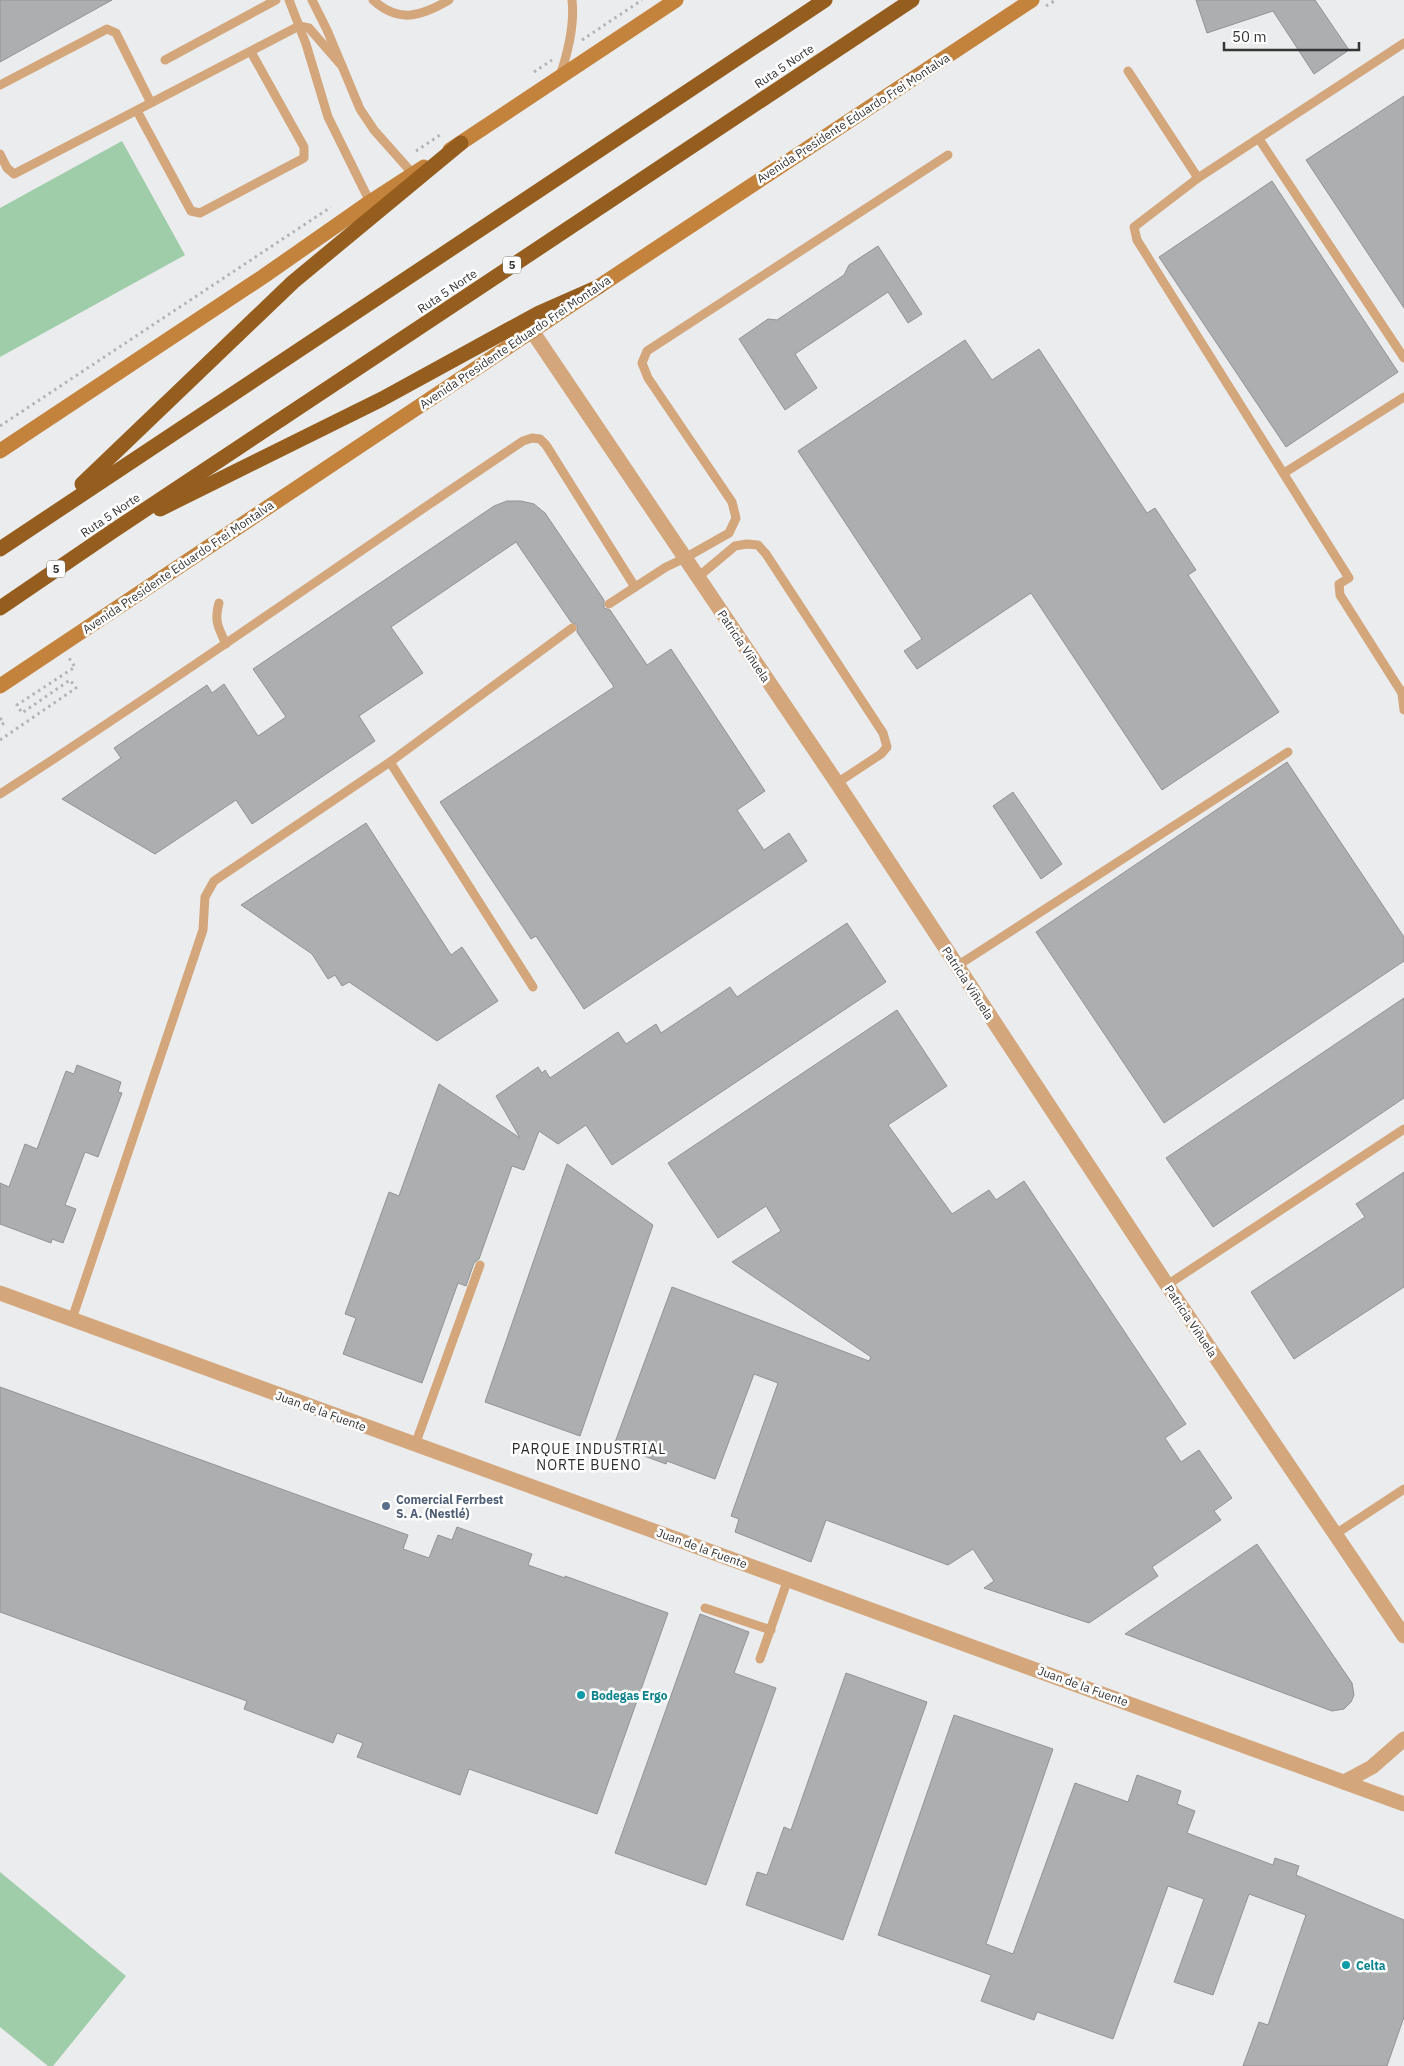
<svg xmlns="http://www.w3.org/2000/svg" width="1404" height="2066" viewBox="0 0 1404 2066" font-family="'IBM Plex Sans',sans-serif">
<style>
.green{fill:#9fcca9}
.building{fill:#adaeaf;stroke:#929394}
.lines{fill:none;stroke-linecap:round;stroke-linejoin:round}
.path{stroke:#b3b4b5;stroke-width:3;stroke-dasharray:2.5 4;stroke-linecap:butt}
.service{stroke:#d3a67c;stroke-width:9}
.minor{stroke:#d3a67c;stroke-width:15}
.secondary{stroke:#c4833c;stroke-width:15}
.motorway{stroke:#955e1f;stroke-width:15}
.service-dot{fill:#5c6f8a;stroke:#fff;stroke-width:2}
.culture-dot{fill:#0f9aa8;stroke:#fff;stroke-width:2}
.labels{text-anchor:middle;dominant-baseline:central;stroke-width:5;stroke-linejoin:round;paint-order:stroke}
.shield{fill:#fff;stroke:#727272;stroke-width:1}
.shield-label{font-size:11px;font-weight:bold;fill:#353536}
.street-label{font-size:12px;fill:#353536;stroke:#fff}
.service-label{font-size:12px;font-weight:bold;fill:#4e5e75;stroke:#fff;text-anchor:start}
.culture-label{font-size:12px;font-weight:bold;fill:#0d838f;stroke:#fff;text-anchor:start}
.neighbourhood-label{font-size:14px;letter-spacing:1px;fill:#2b2c2d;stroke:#fff}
</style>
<rect width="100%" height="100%" fill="#ebeced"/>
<!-- green -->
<g class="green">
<path d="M122,141L185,255L0,357V208Z"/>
<path d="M0,1872L126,1976L53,2066H48L0,2027Z"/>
</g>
<!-- building -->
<g class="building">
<path d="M0,0H112L0,62Z"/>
<path d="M1196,0H1315L1349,50L1314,74L1273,11L1207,33Z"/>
<path d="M1404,96V308L1306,160Z"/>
<path d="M1272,181L1398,372L1286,447L1159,257Z"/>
<path d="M878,246L922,314L908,323L888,292L795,354L817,388L785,410L739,339L768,319L777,320L844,275L849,265Z"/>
<path d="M965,340L992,380L1039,349L1147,513L1155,508L1196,570L1188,575L1279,712L1162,790L1031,593L917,669L904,651L922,639L798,451Z"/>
<path d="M507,501H521L534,504L545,513L604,600V608L610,610L647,665L671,649L765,791L737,810L764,850L789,833L807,861L584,1009L536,936L531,939L440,802L614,687L577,632V625L571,622L516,542L391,627L423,673L359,716L375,741L252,824L236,800L155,854L62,799L121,758L114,748L207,685L212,693L224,684L258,736L286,717L253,669L494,506Z"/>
<path d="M1287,762L1404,937V961L1164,1123L1036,932Z"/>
<path d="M1013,792L1062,864L1041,879L993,806Z"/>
<path d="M366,823L451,955L462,947L498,1001L437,1041L349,982L342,986L335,975L328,979L312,954L241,905Z"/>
<path d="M847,923L886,982L612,1165L586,1125L558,1144L539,1131L524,1170L512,1166L479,1259L474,1263L466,1286L458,1283L422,1383L343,1354L356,1318L345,1314L389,1192L399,1196L439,1084L520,1138L496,1096L538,1067L542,1073L545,1070L550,1078L618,1032L626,1044L656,1024L661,1033L730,987L737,997Z"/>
<path d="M1404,998V1098L1213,1227L1166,1158Z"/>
<path d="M897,1010L947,1086L888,1125L952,1214L989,1190L996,1200L1024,1181L1186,1424L1165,1438L1181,1462L1199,1450L1232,1498L1214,1511L1221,1520L1152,1567L1158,1576L1089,1623L984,1588L994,1581L973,1549L948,1565L826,1520L811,1562L735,1532L739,1519L731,1516L778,1383L754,1374L715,1479L667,1461L666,1464L614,1445L672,1287L869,1361L871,1357L732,1262L781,1231L766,1206L718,1238L668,1163Z"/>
<path d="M77,1065L121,1082L118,1092L122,1093L98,1157L85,1152L65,1205L76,1209L63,1243L52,1239L51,1243L0,1224V1183L9,1187L25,1144L37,1149L66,1071L74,1074Z"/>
<path d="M567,1164L653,1225L580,1436L485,1402Z"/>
<path d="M1404,1172V1287L1294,1359L1251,1292L1365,1217L1356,1204Z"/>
<path d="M0,1387L408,1535L403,1549L429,1558L438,1535L452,1540L457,1527L532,1554L528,1565L565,1578V1576L668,1613L597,1814L469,1769L460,1795L357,1757L363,1743L337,1733L333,1743L244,1709L247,1701L0,1612Z"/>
<path d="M1257,1544L1352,1683L1354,1695L1351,1702L1344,1709L1332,1711L1125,1634Z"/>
<path d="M700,1614L749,1632L734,1673L776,1688L706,1885L615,1853Z"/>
<path d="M846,1673L927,1702L843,1940L746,1905L757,1872L767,1875L784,1827L791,1830Z"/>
<path d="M954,1715L1053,1749L986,1944L1013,1954L1075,1783L1128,1802L1137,1775L1181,1791L1177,1804L1195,1811L1187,1833L1273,1865L1275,1858L1299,1866L1296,1875L1404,1920V2017L1387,2066H1243L1259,2022L1268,2025L1306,1915L1249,1894L1213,1995L1174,1982L1204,1899L1168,1886L1113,2039L1037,2012L1034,2020L981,2001L991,1975L878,1935Z"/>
</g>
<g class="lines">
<!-- path -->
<g class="path">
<path d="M1046,6L1056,0"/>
<path d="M582,40L642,0"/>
<path d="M534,72L552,60"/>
<path d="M416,151L440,135"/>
<path d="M0,426L331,207"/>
<path d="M0,718L4,723L0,726"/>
<path d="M0,740L76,688L70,680L22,713L17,705L75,667L69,658"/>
</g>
<!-- service -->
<g class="service">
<path d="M289,0L306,44L328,117L370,202"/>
<path d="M312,0L327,30L360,109L374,130L413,174"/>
<path d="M373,0C399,24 422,16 449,0"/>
<path d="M165,60L276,0"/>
<path d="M1128,71L1198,178L1404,43"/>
<path d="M560,76C568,52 575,25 572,0"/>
<path d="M0,85L107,29L116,33L151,103"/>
<path d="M137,111L191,211L200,213L304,158V147L251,52"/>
<path d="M1259,139L1404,358"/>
<path d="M0,154L7,168L14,174L299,26L309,28L342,66"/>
<path d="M1198,178L1134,227L1137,240L1349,578L1339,584L1340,595L1402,693L1404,691"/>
<path d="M1284,473L1404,397"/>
<path d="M698,577L735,546L747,544L758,545L766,554L883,733L887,747L881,754L837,783"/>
<path d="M219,603C214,621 218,627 226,644"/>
<path d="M609,604L666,567L685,558L729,533L736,518L732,502L648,378L642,363L647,351L948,155"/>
<path d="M1402,693L1404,710"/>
<path d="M390,762L533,987"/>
<path d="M0,794C177,680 348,558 523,441L532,438L540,439L546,445L635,587"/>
<path d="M957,966L1288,752"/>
<path d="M1167,1285L1404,1129"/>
<path d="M72,1319L203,930L205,897L214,881L390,762L572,628"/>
<path d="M415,1445L480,1265"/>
<path d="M1334,1535L1404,1489"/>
<path d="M705,1608L771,1630"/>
<path d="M760,1659L788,1579"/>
</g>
<!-- minor -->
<g class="minor">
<path d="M532,331L837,783L1167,1285L1404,1636"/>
<path d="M0,1293L1404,1804"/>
<path d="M1344,1782L1372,1767L1404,1739"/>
</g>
<!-- secondary -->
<g class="secondary">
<path d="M450,150L676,0"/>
<path d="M0,451L264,276L370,202L424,167"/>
<path d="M0,686L598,287L1032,0"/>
</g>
<!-- motorway -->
<g class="motorway">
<path d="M82,484L293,282L461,143"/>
<path d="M160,509L382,399L539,313L598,287"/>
<path d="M0,549L825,0"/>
<path d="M0,608L113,531L912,0"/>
</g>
</g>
<!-- markers -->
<circle class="service-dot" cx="386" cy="1506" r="5"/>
<g class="culture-dot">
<circle cx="581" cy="1695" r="5"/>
<circle cx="1346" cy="1965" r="5"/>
</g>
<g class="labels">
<!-- shield labels -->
<g class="shield">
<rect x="503" y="256.5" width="18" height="17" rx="4"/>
<rect x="47" y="560.5" width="18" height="17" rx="4"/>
</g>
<g class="shield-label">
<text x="512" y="265">5</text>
<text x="56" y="569">5</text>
</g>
<!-- street labels -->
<g class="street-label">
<text transform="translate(784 66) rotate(-34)">Ruta 5 Norte</text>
<text transform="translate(853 118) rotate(-33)">Avenida Presidente Eduardo Frei Montalva</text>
<text transform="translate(447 291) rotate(-34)">Ruta 5 Norte</text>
<text transform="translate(515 342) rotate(-34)">Avenida Presidente Eduardo Frei Montalva</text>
<text transform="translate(110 515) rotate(-34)">Ruta 5 Norte</text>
<text transform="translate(178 567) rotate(-34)">Avenida Presidente Eduardo Frei Montalva</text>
<text transform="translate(744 646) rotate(56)">Patricia Viñuela</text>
<text transform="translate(968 983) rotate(57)">Patricia Viñuela</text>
<text transform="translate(1191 1321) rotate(56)">Patricia Viñuela</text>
<text transform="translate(321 1411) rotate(20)">Juan de la Fuente</text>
<text transform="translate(702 1548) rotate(20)">Juan de la Fuente</text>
<text transform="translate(1083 1686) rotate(20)">Juan de la Fuente</text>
</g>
<!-- service labels -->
<g class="service-label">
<text x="396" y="1499">Comercial Ferrbest<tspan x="396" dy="14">S. A. (Nestlé)</tspan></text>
</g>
<!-- culture labels -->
<g class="culture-label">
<text x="591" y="1695">Bodegas Ergo</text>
<text x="1356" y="1965">Celta</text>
</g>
<!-- neighbourhood labels -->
<g class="neighbourhood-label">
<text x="589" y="1449">PARQUE INDUSTRIAL<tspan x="589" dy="16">NORTE BUENO</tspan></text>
</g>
</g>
<!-- scale -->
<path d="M1224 42v8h135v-8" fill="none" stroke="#353536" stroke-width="2.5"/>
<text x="1232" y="42" font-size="15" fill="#353536" stroke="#ffffff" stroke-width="4" paint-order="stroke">50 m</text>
</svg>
